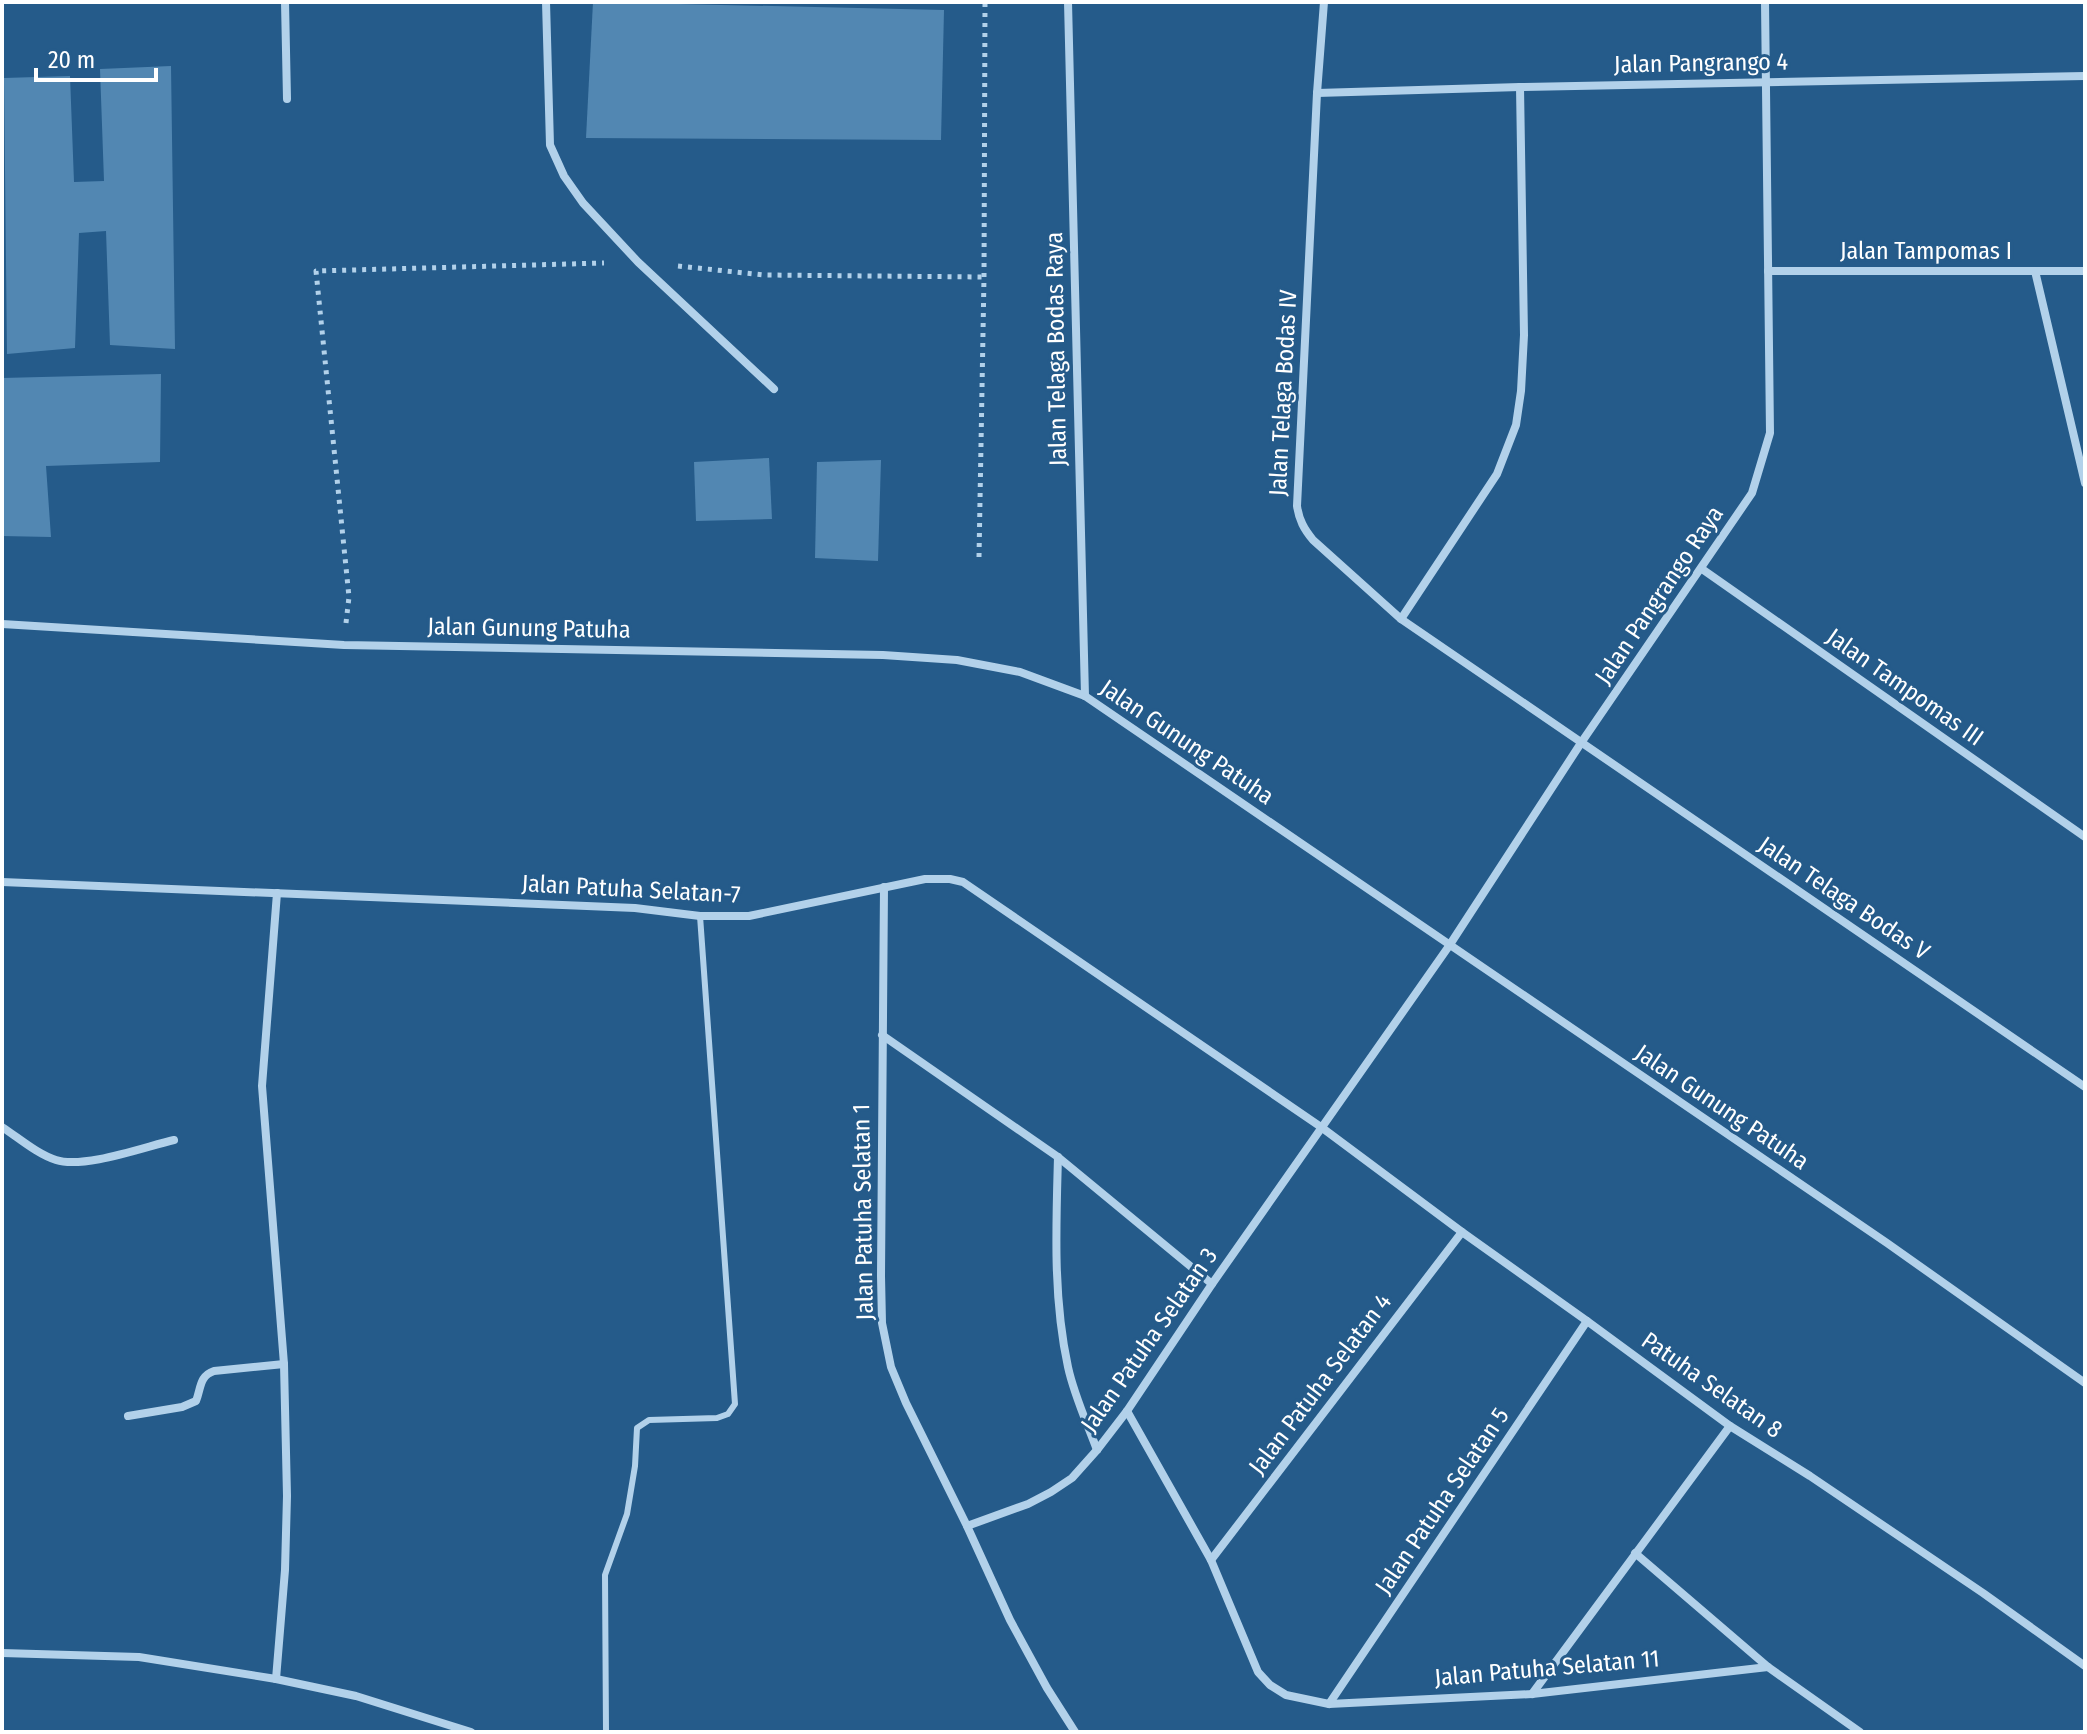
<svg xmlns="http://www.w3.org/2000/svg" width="2087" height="1734" viewBox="0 0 2087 1734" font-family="'Fira Sans Condensed',sans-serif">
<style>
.building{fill:#5287b2}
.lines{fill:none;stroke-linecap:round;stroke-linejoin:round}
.path{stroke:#b2d1ea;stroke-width:5;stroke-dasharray:4 6;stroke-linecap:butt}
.lane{stroke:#b2d1ea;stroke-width:6}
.street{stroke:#b2d1ea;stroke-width:8}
.labels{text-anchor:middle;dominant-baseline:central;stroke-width:6;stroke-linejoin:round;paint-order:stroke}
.street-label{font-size:24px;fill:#fff;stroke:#255b8a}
</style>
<rect width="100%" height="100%" fill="#255b8a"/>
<!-- building -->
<g class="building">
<path d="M593,2L944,10L941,140L586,138Z"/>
<path d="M171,66L175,349L110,345L106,231L79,233L75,348L7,354L4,78L70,76L74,182L104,181L100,69Z"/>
<path d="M161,374L160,462L46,466L51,537L2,536V378Z"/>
<path d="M769,458L772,519L696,521L694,462Z"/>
<path d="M881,460L878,561L815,558L817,462Z"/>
</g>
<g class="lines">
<!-- path -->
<g class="path">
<path d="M678,266L764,275L984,277"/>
<path d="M979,557L984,277L985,2"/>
<path d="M346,623L349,597L316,271L604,263"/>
</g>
<!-- lane -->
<path class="lane" d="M606,1732L605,1575L627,1514L635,1466L637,1428L649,1420L717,1418L728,1414L735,1404L700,916"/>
<!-- street -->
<g class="street">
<path d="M285,2L287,99"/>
<path d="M546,2L550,145L564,176L583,203L638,262L774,389"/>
<path d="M1068,2L1085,696"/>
<path d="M1324,2L1317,93L1297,506C1299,520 1304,529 1313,540L1401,619L2085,1087"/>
<path d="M1317,93L1520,87L2085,76"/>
<path d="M1768,271H2085"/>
<path d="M2035,271L2085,483"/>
<path d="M1702,569L2085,837"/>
<path d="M1401,619L1497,474L1516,425L1521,391L1524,335L1520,87"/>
<path d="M2,624L344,645L883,655L957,660L1020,672L1085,696L1887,1243L2085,1383"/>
<path d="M2,882L635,908L700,916H749L925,879H950L963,882L1321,1127L1462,1232L1587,1321L1730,1426L1810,1476L1983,1593L2085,1666"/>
<path d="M884,887L881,1276L882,1323L891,1367L906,1403L967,1526L1010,1620L1047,1688L1075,1732"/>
<path d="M882,1035L1058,1157L1212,1284"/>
<path d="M2,1127C19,1138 37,1154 56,1160C84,1169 144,1147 174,1140"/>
<path d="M1058,1157C1056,1227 1053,1298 1068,1367C1074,1395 1087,1423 1097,1450"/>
<path d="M1127,1411L1211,1560L1258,1672L1270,1685L1286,1695L1329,1704L1532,1694L1768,1667"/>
<path d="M128,1416L182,1407L196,1401C201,1389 199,1376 214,1371L284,1364"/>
<path d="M967,1526L1028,1504L1051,1492L1072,1478L1097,1450L1127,1411L1212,1284L1449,946L1581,743L1752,493L1770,433L1765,2"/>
<path d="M1635,1553L1768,1667L1860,1732"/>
<path d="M1211,1560L1462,1232"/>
<path d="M2,1653L139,1657L276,1679L356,1696L471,1732"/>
<path d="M276,1679L285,1570L287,1496L284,1364L262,1086L277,893"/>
<path d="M1532,1694L1730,1426"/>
<path d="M1329,1704L1587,1321"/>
</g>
</g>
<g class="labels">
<!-- street labels -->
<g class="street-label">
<text transform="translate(1701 63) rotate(-1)">Jalan Pangrango 4</text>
<text x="1926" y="251">Jalan Tampomas I</text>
<text transform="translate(1056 349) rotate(-91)">Jalan Telaga Bodas Raya</text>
<text transform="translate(1283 393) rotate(-87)">Jalan Telaga Bodas IV</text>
<text transform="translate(1659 595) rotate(-56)">Jalan Pangrango Raya</text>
<text transform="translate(529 628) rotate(1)">Jalan Gunung Patuha</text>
<text transform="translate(1905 687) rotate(35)">Jalan Tampomas III</text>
<text transform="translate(1187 742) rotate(34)">Jalan Gunung Patuha</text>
<text transform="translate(631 889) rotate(3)">Jalan Patuha Selatan-7</text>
<text transform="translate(1844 898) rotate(34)">Jalan Telaga Bodas V</text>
<text transform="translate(1722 1107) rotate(34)">Jalan Gunung Patuha</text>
<text transform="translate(863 1212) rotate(-91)">Jalan Patuha Selatan 1</text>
<text transform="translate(1149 1340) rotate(-55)">Jalan Patuha Selatan 3</text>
<text transform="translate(1320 1384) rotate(-53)">Jalan Patuha Selatan 4</text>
<text transform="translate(1712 1385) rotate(35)">Patuha Selatan 8</text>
<text transform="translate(1442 1501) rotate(-56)">Jalan Patuha Selatan 5</text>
<text transform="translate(1547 1668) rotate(-5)">Jalan Patuha Selatan 11</text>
</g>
</g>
<!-- border -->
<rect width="2087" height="1734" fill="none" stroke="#ffffff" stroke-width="8"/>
<!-- scale -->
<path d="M36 68v12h120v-12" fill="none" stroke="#ffffff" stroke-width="4"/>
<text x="48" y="68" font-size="24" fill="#ffffff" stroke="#255b8a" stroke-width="6" paint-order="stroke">20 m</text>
</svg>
